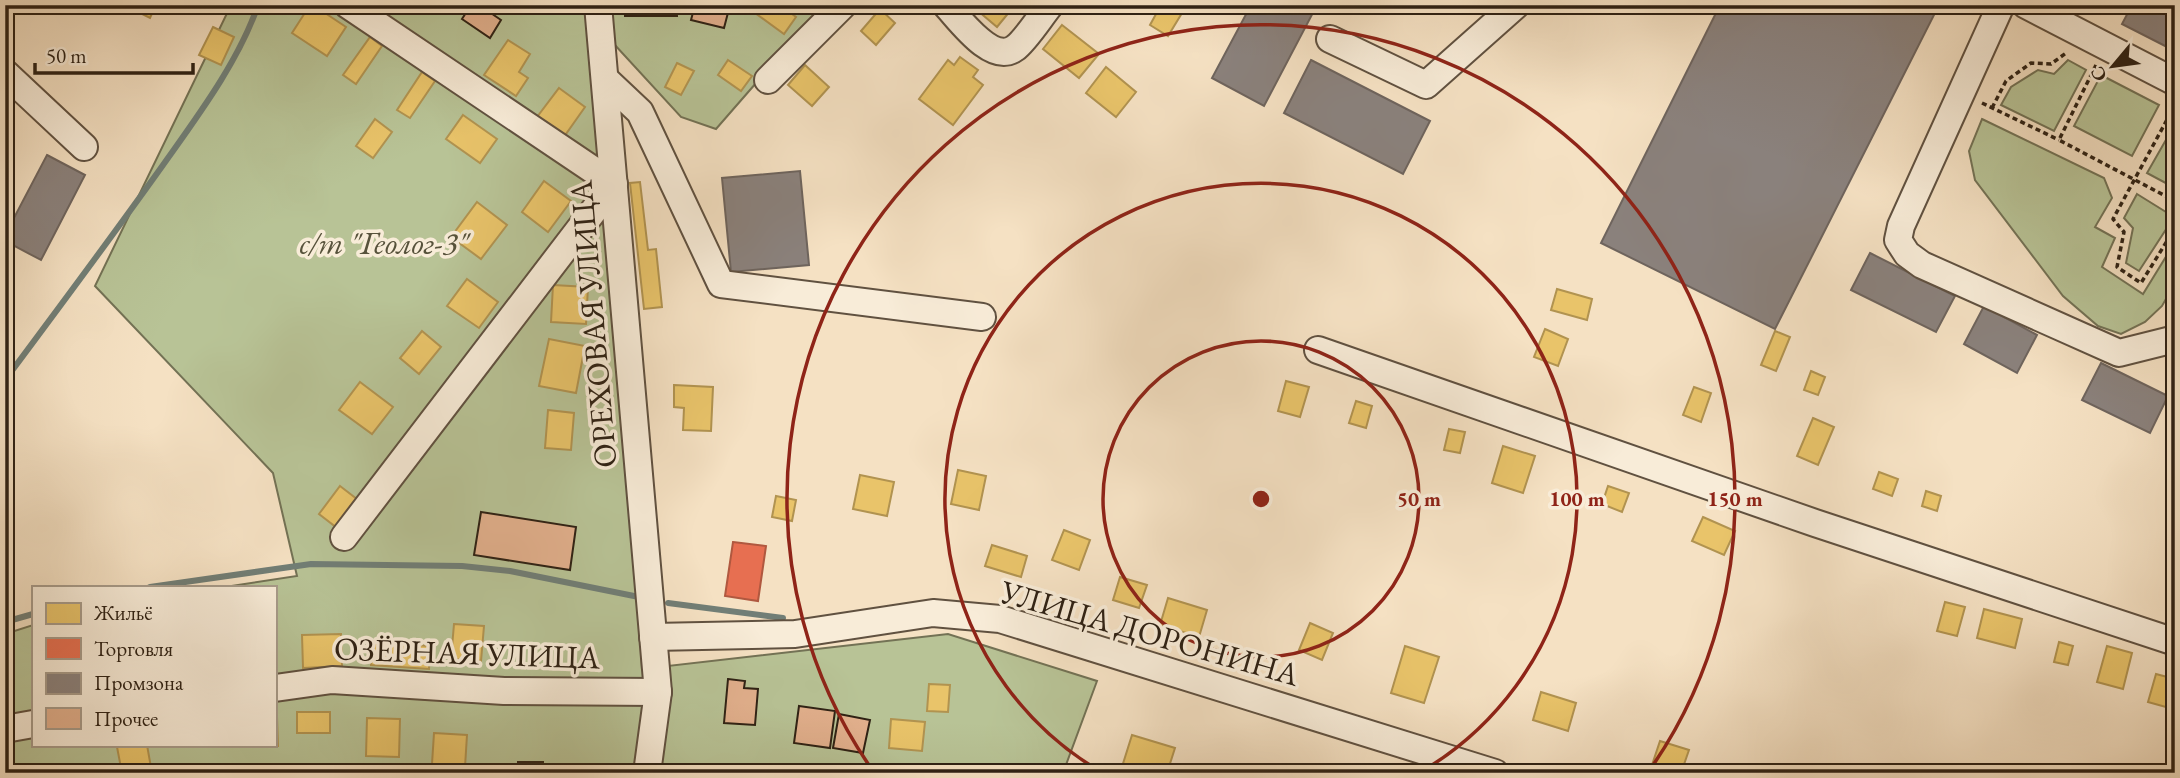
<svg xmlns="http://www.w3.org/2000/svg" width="2180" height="778" viewBox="0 0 2180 778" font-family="'EB Garamond',serif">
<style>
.green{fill:#b8c396;stroke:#737255;stroke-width:2}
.homes{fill:#e9c46a;stroke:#b19350;stroke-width:2}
.shops{fill:#e76f51;stroke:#b0583f;stroke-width:2}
.industry{fill:#8a817c;stroke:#6e645d;stroke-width:2}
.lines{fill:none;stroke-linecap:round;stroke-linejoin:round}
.stream{stroke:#717e76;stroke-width:6}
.building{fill:#e2b08d;stroke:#2e2114;stroke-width:2}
.minor-casing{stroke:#605140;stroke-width:30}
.path{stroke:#2e2114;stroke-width:3.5;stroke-dasharray:5 3.5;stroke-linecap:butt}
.minor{stroke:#f8ecd8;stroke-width:26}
.ring{fill:none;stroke:#8f2418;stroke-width:3.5}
.labels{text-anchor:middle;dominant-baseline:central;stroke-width:7;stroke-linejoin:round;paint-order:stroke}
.park-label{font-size:32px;font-style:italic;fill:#57523b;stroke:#f8ecd8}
.street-label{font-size:32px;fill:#2e2114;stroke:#f8ecd8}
.centre{fill:#8f2418;stroke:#f8ecd8;stroke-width:3.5}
.ring-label{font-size:21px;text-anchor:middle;font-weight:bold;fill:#8f2418;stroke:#f8ecd8;stroke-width:7;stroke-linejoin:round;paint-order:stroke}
</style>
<rect width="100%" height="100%" fill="#f5e1c3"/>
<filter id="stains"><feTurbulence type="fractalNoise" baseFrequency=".00286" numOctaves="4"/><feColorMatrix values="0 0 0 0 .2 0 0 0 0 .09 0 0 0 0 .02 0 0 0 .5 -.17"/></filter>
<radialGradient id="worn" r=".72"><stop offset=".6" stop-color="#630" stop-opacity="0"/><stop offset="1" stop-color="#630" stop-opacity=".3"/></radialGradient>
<!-- green -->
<g class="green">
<path d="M231,5H824L716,129L681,117L614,44L642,669L948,634L1097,681L1063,773H5V634L33,625V745H275V587H225L297,576L273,473L95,286Z"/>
<path d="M2068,60L2086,70L2054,131L2001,105L2011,87L2038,70L2054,74Z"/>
<path d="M2101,75L2159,105L2132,156L2074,126Z"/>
<path d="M1982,119L2104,178L2112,198L2095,227L2115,238L2102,267L2143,294L2175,242V283L2162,306L2145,322L2121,334L2098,326L2063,296L1975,180L1969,151Z"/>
<path d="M2175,124V188L2147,173Z"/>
<path d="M2137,194L2174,217L2139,271L2126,263L2133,228L2124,218Z"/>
</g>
<!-- homes -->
<g class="homes">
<path d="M124,5H156L150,18Z"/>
<path d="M310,5H313L346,27L327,56L292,33Z"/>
<path d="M760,5H780L796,17L784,34L755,13Z"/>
<path d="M971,5H1015L997,27Z"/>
<path d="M1161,5H1170L1182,13L1168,36L1150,25Z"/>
<path d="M880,9L895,23L876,45L861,31Z"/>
<path d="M1062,25L1099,54L1079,78L1043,49Z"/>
<path d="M213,27L234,37L221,65L199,55Z"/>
<path d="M370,37L382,46L356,84L343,75Z"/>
<path d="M508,40L530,54L519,72L528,78L516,96L484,75Z"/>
<path d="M960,57L978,70L973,77L983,85L953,125L919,99L948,60L954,65Z"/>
<path d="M728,60L752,76L741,91L718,75Z"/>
<path d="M677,63L694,71L681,95L665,87Z"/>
<path d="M805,65L829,87L812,106L788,85Z"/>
<path d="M1106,67L1136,92L1116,117L1086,93Z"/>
<path d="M422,72L435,81L410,118L397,110Z"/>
<path d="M559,88L585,107L561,141L534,121Z"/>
<path d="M463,115L497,139L480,163L446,139Z"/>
<path d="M375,119L392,132L373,158L356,146Z"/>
<path d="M544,181L571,201L548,232L522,212Z"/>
<path d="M640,182L648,250L656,249L662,307L644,309L630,183Z"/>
<path d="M477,202L507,225L481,259L451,237Z"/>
<path d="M467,279L498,302L479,328L447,306Z"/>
<path d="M553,285L588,287L586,324L551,322Z"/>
<path d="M1557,289L1592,299L1587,320L1551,310Z"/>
<path d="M1545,329L1568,339L1558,366L1534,357Z"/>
<path d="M422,331L441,347L419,374L400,358Z"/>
<path d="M1775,331L1790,337L1776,371L1761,365Z"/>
<path d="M549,339L585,346L576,393L539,386Z"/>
<path d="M1811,371L1825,377L1818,395L1804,390Z"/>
<path d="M1286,381L1309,387L1300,417L1278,411Z"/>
<path d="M360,382L393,407L372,434L339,410Z"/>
<path d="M674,385L713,387L711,431L683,430L684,408L674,407Z"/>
<path d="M1694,387L1711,393L1701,422L1683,415Z"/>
<path d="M1356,401L1372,406L1366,428L1349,423Z"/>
<path d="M548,410L574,413L571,450L545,448Z"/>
<path d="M1813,418L1834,427L1818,465L1797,456Z"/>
<path d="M1449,429L1465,432L1460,453L1444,450Z"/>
<path d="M1503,446L1535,456L1523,493L1492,483Z"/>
<path d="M958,470L986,476L979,510L951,504Z"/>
<path d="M1879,472L1898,479L1892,496L1873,489Z"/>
<path d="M860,475L894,482L887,516L853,509Z"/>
<path d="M340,486L362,503L341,531L319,514Z"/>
<path d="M1608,486L1629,493L1622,512L1602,504Z"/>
<path d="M1926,491L1941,496L1937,511L1922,506Z"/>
<path d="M776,496L796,500L792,521L772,517Z"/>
<path d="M1703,517L1735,531L1724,555L1692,541Z"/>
<path d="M1064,530L1090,540L1079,570L1052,560Z"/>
<path d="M992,545L1027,556L1021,577L985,566Z"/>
<path d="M1120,577L1147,585L1139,608L1113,600Z"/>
<path d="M1168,598L1207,610L1199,637L1160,625Z"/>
<path d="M1945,602L1965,607L1957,636L1937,631Z"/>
<path d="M1984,609L2022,619L2015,648L1977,638Z"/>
<path d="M1310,623L1333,633L1322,660L1299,650Z"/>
<path d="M454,624L484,626L481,661L451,659Z"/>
<path d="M341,634L342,666L303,668L302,635Z"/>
<path d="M373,642L430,646L429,669L371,665Z"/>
<path d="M2059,642L2073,646L2068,665L2054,662Z"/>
<path d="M1405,646L1439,657L1424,703L1391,693Z"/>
<path d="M2107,646L2132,653L2123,689L2097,682Z"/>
<path d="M2156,674L2175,679L2173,709L2148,702Z"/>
<path d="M929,684L950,685L948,712L927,711Z"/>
<path d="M1541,692L1576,703L1568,731L1533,720Z"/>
<rect x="297" y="712" width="33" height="21"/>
<path d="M275,717H277L278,746L240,747V745H275Z"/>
<path d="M367,718L400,719L399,757L366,756Z"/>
<path d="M891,719L925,722L922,751L889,748Z"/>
<path d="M434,733L467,735L465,767L432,764Z"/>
<path d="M1132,735L1175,748L1167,773H1131L1121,770Z"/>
<path d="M1660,741L1689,750L1681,773H1666L1651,768Z"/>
<path d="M127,745H147L152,773H122L117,747Z"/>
</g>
<!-- shops -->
<path class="shops" d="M733,542L766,546L758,601L725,596Z"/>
<!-- industry -->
<g class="industry">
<path d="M1251,5H1317L1264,106L1212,78Z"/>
<path d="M1720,5H1939L1775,329L1601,243Z"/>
<path d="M2132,5H2175V51L2122,24Z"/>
<path d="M1311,60L1430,121L1403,174L1284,113Z"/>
<path d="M47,155L85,175L41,260L5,241V235Z"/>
<path d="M800,171L809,265L731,272L722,178Z"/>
<path d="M1870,253L1955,296L1936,332L1851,290Z"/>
<path d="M1984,306L2037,335L2017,373L1964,344Z"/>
<path d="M2101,363L2168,396L2150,433L2082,400Z"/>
</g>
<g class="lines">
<!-- stream -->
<g class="stream">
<path d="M5,380C58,309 111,238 163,165C197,117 239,61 258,5"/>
<path d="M150,587L311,564L462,566L510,571L639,597"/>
<path d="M668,603L783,618"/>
<path d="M5,622L33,614"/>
</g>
</g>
<!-- building -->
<g class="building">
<path d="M471,5H479L501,20L490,38L462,19Z"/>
<path d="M625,5H676L677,16H625Z"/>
<path d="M695,5H730L724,28L691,20Z"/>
<path d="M481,512L576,527L570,570L474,555Z"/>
<path d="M728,679L745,681L744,688L758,689L755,725L724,723Z"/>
<path d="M799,706L835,711L830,748L794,743Z"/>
<path d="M839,714L870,720L863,753L833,748Z"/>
<rect x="518" y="762" width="25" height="11"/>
</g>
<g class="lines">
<defs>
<g id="minor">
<path d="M598,5L658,692L647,773"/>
<path d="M946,5C960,20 992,65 1015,48C1025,41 1041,16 1050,5"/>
<path d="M2001,5L1901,226L1898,240L1907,254L1922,265L2119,353L2175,339"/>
<path d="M2026,5L2175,82"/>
<path d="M1330,39L1426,85L1516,5"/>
<path d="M5,73L84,147"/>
<path d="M605,79L640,112L721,284L982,317"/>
<path d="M768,80L843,5"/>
<path d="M1318,350L1815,523L2175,642"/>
<path d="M344,537L614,184L348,5"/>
<path d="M653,637L795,634L933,613L1000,619L1495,773"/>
<path d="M275,688L332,680L504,691L658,692"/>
<path d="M5,729L33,724"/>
</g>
</defs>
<!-- minor casing -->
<use href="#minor" class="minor-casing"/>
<!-- path -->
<g class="path">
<path d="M2096,65L2059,140L2175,201"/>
<path d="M1982,103L2059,140"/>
<path d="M2175,105L2113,219L2124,232L2117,267L2141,283L2175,228"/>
<path d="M1992,108L2006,81L2031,63L2051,64L2066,53"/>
</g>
<!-- minor -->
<use href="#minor" class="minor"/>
</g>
<!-- distance rings -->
<g class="ring">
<circle cx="1261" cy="499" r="158"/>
<path d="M1103 773A316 316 0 1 1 1419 773"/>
<path d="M873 771A474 474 0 1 1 1649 771"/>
</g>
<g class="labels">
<!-- park labels -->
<g class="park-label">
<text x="384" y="243">с/т "Геолог-3"</text>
</g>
<!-- street labels -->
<g class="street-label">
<text transform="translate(593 324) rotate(-95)">ОРЕХОВАЯ УЛИЦА</text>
<text transform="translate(1150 633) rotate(16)">УЛИЦА ДОРОНИНА</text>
<text transform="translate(467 653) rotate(2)">ОЗЁРНАЯ УЛИЦА</text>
</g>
</g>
<circle cx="1261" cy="499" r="10" class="centre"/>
<g class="ring-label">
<text x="1419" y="506">50 m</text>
<text x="1577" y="506">100 m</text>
<text x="1735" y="506">150 m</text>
</g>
<!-- margin -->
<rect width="2180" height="778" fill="none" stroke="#f5e1c3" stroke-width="28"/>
<rect x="7" y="7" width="2166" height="764" fill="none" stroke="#2e2114" stroke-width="3.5"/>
<rect x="14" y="14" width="2152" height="750" fill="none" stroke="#2e2114" stroke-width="2"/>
<!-- legend -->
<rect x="32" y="586" width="245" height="161" fill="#f8ecd8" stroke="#a79b8a" stroke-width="2"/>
<rect x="46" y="603" width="35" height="21" fill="#e9c46a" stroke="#a79b8a" stroke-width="2"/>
<text x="94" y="620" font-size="21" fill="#2e2114">Жильё</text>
<rect x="46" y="638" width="35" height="21" fill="#e76f51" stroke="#a79b8a" stroke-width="2"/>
<text x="94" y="656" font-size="21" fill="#2e2114">Торговля</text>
<rect x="46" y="673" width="35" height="21" fill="#8a817c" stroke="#a79b8a" stroke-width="2"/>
<text x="94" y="690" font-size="21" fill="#2e2114">Промзона</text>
<rect x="46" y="708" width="35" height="21" fill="#e2b08d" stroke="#a79b8a" stroke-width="2"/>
<text x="94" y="726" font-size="21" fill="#2e2114">Прочее</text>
<!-- north arrow -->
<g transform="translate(2113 66) rotate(241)" stroke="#f8ecd8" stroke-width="5" paint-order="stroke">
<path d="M0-5L12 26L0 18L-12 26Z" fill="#2e2114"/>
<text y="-10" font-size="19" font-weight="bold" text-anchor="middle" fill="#2e2114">С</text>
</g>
<!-- scale -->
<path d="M35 63v10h158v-10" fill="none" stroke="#2e2114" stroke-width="3.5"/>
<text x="46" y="63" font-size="21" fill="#2e2114" stroke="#f8ecd8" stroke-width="5" paint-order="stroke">50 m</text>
<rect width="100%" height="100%" filter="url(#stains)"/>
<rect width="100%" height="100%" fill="url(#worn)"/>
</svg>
